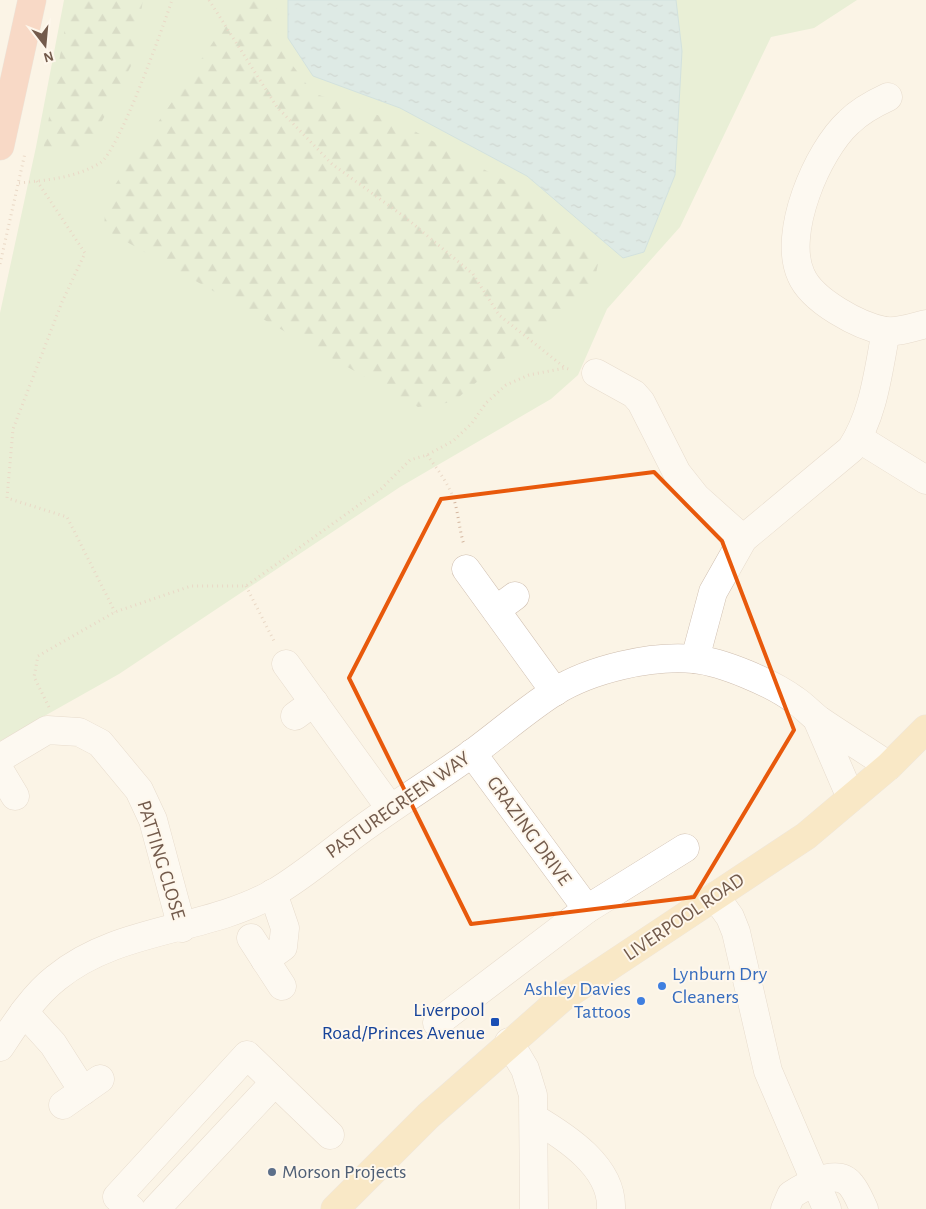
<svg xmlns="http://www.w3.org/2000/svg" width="926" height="1209" viewBox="0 0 926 1209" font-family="'Alegreya Sans',sans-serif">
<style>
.green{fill:#d2e8c4}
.forest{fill:url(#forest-firs)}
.water{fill:url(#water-ripples);stroke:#a1ccd5}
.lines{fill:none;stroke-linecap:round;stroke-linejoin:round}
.minor-casing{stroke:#cfbeaf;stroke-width:29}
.major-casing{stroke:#dbd4d0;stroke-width:29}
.highway-casing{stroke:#dbd4d0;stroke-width:29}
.path{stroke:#d4b7a1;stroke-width:3;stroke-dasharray:1 4;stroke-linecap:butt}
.minor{stroke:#fff;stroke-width:28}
.major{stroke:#f7daa1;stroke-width:28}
.highway{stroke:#f3b89f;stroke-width:28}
.marked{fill:none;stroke:#e8590c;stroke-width:4;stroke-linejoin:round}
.shop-dot{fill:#3f7fe0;stroke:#fef7ec;stroke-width:2}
.transit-dot{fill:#1a4fb4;stroke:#fef7ec;stroke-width:2}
.service-dot{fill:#5c6f8a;stroke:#fef7ec;stroke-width:2}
.labels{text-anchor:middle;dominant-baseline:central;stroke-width:4;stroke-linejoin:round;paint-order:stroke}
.street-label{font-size:20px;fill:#735b4c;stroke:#fef7ec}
.shop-label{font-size:20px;fill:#366cbe;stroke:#fef7ec;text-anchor:start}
.transit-label{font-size:20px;fill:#164399;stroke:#fef7ec;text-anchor:end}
.service-label{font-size:20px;fill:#4e5e75;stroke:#fef7ec;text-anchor:start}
</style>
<defs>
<pattern id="forest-firs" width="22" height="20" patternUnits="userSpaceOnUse" patternTransform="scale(1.25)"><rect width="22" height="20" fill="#d2e8c4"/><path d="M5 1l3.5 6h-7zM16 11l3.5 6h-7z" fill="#afbfa1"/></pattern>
<pattern id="water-ripples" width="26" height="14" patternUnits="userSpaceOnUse" patternTransform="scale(1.25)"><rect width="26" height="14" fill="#bbdde4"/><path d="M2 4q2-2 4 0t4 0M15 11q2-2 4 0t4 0" fill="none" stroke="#9cb6bb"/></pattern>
</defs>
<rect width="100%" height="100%" fill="#fbf4e6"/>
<!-- green -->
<path class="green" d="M64,0H857L814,28L771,37L680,227L607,309L578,375L551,399L400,487L119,674L0,741V313L36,147Z"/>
<!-- forest -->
<g class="forest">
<path d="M70,0H143L132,64L89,146L43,151Z"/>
<path d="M242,0H277V44L313,93L398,122L525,192L599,259L594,283L453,402L418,407L104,229L106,198Z"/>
</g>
<!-- water -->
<path class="water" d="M288,0H676L682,51L675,175L644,252L623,258L527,176L400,108L313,76L288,38Z"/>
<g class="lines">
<defs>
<g id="minor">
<path d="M888,97C875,103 859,112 849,122C817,151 782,234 801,275C812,301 859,326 885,331C897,333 914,327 926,324"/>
<path d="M596,373L634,394L641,402L677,473L696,497L743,539"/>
<path d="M858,438L926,480"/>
<path d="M466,569L555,692"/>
<path d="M496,610L515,596"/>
<path d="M695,659L713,592L743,539L851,449C874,414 878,372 886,331"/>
<path d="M286,664L390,808"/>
<path d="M295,716L314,702"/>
<path d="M817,719L851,798"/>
<path d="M472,753L587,909"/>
<path d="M0,758L47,730L79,732L100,743L139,790L153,820L182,928"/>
<path d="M0,771L15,796"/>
<path d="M715,896L730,917L736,932L768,1071L827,1209"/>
<path d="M251,938L282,986"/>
<path d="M265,960L283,947L285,928L273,893"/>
<path d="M24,1012L53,1044L83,1091"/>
<path d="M437,1023L587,909L685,848"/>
<path d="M509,1042L525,1069L533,1095L534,1209"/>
<path d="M0,1047C16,1023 33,996 56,978C118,927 205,932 274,893C305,875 333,850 362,829C399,802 438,778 474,752C501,732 526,710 554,692C591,669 651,655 694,659C723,662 772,683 795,700C804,706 811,714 819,720C842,736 866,750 889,766"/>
<path d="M63,1105L100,1079"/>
<path d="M534,1118C566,1137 613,1167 611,1209"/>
<path d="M131,1209L117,1197L247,1055L330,1135"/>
<path d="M156,1209L275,1082"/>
<path d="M785,1209L791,1195C805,1186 837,1167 851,1185C857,1192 860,1201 864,1209"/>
</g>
<path id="major" d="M335,1209L428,1116L562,998L806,836L889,766L926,729"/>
<path id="highway" d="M0,146L32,0"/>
</defs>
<!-- minor casing -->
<use href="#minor" class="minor-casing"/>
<!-- major casing -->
<use href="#major" class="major-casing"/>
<!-- highway casing -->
<use href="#highway" class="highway-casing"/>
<!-- path -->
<g class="path">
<path d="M209,0L277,107L332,164L406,218L473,274L499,315L564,367"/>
<path d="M37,181L85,253L62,302L13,429L7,498L67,517L115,612"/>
<path d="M19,183C48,180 75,178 100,163C119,151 163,27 172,0"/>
<path d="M0,264L25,153"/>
<path d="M427,455C438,470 452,488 456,507C459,520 460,532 464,545"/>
<path d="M246,586L275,643"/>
<path d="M49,707L34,677L38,656L115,612L191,586H246L381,489L410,460L427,455L453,441L472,423L486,403L506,385L529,375L565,368L572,370"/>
</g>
<!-- minor -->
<use href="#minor" class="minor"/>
<!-- major -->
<use href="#major" class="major"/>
<!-- highway -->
<use href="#highway" class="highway"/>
</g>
<!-- marked area -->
<path d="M0 0H926V1209H0ZM654,472L722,541L794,730L694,897L471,924L349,678L441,499Z" fill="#fbf4e6" fill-opacity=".55" fill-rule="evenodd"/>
<path class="marked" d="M654,472L722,541L794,730L694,897L471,924L349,678L441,499Z"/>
<!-- markers -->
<g class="shop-dot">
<circle cx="662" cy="986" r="5"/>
<circle cx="641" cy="1001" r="5"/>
</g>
<rect class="transit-dot" x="490" y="1017" width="10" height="10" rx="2.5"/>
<circle class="service-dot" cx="272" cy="1172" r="5"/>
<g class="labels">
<!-- street labels -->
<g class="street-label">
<text transform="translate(398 805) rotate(-35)">PASTUREGREEN WAY</text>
<text transform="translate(529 831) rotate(54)">GRAZING DRIVE</text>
<text transform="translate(161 860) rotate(73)">PATTING CLOSE</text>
<text transform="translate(684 917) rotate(-34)">LIVERPOOL ROAD</text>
</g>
<!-- shop labels -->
<g class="shop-label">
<text x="672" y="974">Lynburn Dry<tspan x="672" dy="23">Cleaners</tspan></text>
<text x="631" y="989" text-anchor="end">Ashley Davies<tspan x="631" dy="23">Tattoos</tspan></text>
</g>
<!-- transit labels -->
<g class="transit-label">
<text x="485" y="1010">Liverpool<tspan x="485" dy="23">Road/Princes Avenue</tspan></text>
</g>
<!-- service labels -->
<g class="service-label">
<text x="282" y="1172">Morson Projects</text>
</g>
</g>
<!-- north arrow -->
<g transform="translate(45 45) rotate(164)" stroke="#fef7ec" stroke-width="4" paint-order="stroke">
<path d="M0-4L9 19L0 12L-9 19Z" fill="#735b4c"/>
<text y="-8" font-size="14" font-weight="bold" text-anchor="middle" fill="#735b4c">N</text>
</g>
</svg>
